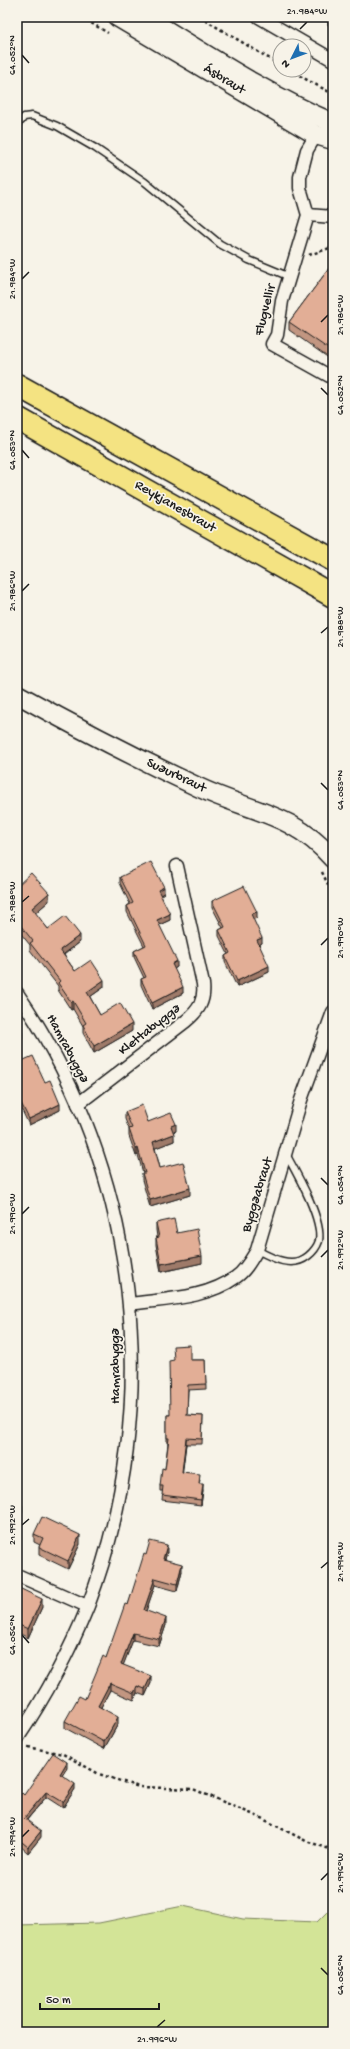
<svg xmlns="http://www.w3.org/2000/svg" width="350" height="2049" viewBox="0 0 350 2049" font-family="'Gochi Hand',sans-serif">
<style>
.grass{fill:#d3e497;stroke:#78805a}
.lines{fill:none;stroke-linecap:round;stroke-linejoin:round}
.lane-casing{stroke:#1c1c1c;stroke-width:9}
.street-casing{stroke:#1c1c1c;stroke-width:15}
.secondary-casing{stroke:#1c1c1c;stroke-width:21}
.highway-casing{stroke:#1c1c1c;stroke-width:25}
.path{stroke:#1c1c1c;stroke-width:2.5;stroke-dasharray:3 3;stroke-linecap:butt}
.lane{stroke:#f7f3e8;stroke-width:6}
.street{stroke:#f7f3e8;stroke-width:12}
.secondary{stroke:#f7f3e8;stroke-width:18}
.highway{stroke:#f4e382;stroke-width:22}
.wall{fill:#c29681;stroke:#1c1c1c}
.shaded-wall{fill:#9e7a69;stroke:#1c1c1c}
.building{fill:#e2ae96;stroke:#1c1c1c}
.ticks{fill:none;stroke:#1c1c1c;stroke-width:1.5}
.labels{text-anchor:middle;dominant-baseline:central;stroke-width:3.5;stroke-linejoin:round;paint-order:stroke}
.street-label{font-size:14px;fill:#1c1c1c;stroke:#f7f3e8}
.neatline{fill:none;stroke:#1c1c1c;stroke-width:1.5}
.ticks-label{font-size:10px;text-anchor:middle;fill:#1c1c1c}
</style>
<rect width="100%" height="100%" fill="#f7f3e8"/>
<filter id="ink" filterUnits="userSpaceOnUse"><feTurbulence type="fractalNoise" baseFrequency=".025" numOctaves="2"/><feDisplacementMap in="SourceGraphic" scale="8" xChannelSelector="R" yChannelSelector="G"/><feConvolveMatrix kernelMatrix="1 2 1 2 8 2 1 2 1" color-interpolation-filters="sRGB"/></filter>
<g filter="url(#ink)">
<!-- grass -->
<path class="grass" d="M183,1906L243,1919L317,1922L333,1906V2032H17V1925L99,1923Z"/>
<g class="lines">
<defs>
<g id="lane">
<path d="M21,121L24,117L32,116L57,126L95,148L145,182L220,244L249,260L290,277"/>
<path d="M257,1250C272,1258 292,1269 308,1256C313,1252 317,1247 319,1241C323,1219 297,1174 286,1154"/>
</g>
<g id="street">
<path d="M259,17L333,60"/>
<path d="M316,135L307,150L300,177V188L308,215L282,301L277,335L272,344L333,378"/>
<path d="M308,215L333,217"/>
<path d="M17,993C140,1171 165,1404 88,1606C69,1653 45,1697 17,1739"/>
<path d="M78,1104L186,1021C199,1010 205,1001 203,984L177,866"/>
<path d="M130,1304C164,1299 206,1299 236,1277C245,1271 251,1260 257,1250L301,1100L333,1012"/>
<path d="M17,1575L87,1606"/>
</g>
<g id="secondary">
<path d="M117,17L316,135L333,140"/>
<path d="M145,17C206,54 267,95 333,123"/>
<path d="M17,694C76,727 136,758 198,787C250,812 292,812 333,859"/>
</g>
<g id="highway">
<path d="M17,385L333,560"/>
<path d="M17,418L333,596"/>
</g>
</defs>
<!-- lane casing -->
<use href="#lane" class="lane-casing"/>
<!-- street casing -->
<use href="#street" class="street-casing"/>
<!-- secondary casing -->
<use href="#secondary" class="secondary-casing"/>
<!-- highway casing -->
<use href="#highway" class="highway-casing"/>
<!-- path -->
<g class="path">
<path d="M81,17L108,33"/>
<path d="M200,17L280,65"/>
<path d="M289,70L333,94"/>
<path d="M309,255L333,247"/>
<path d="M322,872L333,895"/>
<path d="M28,1747L63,1754L99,1774L139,1787L193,1789L259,1817L306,1841L333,1850"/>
</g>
<!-- lane -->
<use href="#lane" class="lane"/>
<!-- street -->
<use href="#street" class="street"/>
<!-- secondary -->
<use href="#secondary" class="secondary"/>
<!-- highway -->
<use href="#highway" class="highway"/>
</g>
<!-- wall -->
<g class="wall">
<path d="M328,17H333V28L328,25Z"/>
<path d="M333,263V361L289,330V322Z"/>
<path d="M120,877L164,893L161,895L170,920L159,925L177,967L174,969L183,993L152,1009L141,985V979L144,978L134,957V951L144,946L127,912V906L130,904L120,883Z"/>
<path d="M17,886L49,901L35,913L48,929L80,942L64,955L75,971L104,987L90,997L100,1015L132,1031L94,1053L83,1033V1026L73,1009L71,1010L58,990V986L30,950V945L17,929Z"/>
<path d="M212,901L257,918L253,919L262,943L259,945L269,972L237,987L225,962V956L228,954L219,936V930L223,928L212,907Z"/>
<path d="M17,1063L45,1082L60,1110L29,1125L17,1100Z"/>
<path d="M125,1112L148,1122L176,1131L173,1132L174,1141L155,1148L160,1168L190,1195L150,1207L142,1180V1173H143L138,1155L136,1156L129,1136V1129L125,1119Z"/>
<path d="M156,1223L177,1233L202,1263L161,1272L156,1245V1238L157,1237L156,1230Z"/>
<path d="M190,1360H205L206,1389L188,1390L187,1415L203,1416L202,1444H186L182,1472L200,1480L199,1484L203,1490L201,1505L162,1500L163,1491H160V1486L165,1469L168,1443H167V1415H170Z"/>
<path d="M34,1534L80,1544L68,1569L39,1555V1547L40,1545L34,1542Z"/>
<path d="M167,1552L165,1559L182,1571L177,1591L155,1585L146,1611L166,1625L159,1646L133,1640L123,1665L151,1683L145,1696L137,1693L134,1700L110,1690L101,1707L118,1724L104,1749L65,1728V1721L85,1699L106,1658L128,1605L146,1555Z"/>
<path d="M17,1587L42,1607L28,1638L17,1632Z"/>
<path d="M67,1768L62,1775L75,1789L63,1808L46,1797L27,1820L41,1837L28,1853L17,1843V1798L24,1795Z"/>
</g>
<!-- shaded-wall -->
<g class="shaded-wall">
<path d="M164,887V893L158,896V890Z"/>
<path d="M49,893V901L32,916V908Z"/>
<path d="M257,912V918L251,920V914Z"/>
<path d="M170,914V920L157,926V920Z"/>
<path d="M80,935V942L60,957V950Z"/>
<path d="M262,938V943L257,946V940Z"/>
<path d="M177,961V967L172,970V964Z"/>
<path d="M269,966V972L237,987V981Z"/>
<path d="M104,980V987L87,999V992Z"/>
<path d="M183,987V993L152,1009V1003Z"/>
<path d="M73,1001V1009L71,1010V1002Z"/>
<path d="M132,1024V1031L94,1053V1046Z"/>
<path d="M22,1033V1038L17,1041V1035Z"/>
<path d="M60,1104V1110L29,1125V1119Z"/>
<path d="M176,1124V1131L171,1133V1126Z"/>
<path d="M174,1134V1141L153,1149V1142Z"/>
<path d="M138,1148V1155L136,1156V1149Z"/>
<path d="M190,1188V1195L150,1207V1200Z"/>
<path d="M202,1256V1263L161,1272V1264Z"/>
<path d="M186,1438V1444L182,1477V1472Z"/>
<path d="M203,1484V1490L201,1505V1500Z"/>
<path d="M22,1505V1513L17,1516V1508Z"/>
<path d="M80,1535V1544L68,1569V1561Z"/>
<path d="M167,1545V1552L163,1566V1559Z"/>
<path d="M182,1564V1571L177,1591V1584Z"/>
<path d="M155,1578V1585L144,1617V1610Z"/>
<path d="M42,1599V1607L28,1638V1629Z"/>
<path d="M166,1618V1625L159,1646V1639Z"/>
<path d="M133,1633V1640L121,1671V1664Z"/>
<path d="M151,1676V1683L145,1696V1689Z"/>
<path d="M110,1683V1690L98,1713V1706Z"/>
<path d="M137,1686V1693L134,1700V1693Z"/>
<path d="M118,1717V1724L104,1749V1742Z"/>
<path d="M67,1762V1768L60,1779V1774Z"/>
<path d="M75,1784V1789L63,1808V1802Z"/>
<path d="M46,1792V1797L24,1823V1818Z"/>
<path d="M41,1831V1837L28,1853V1847Z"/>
</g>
<!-- building -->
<g class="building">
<path d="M333,263V352L289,322Z"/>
<path d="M151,862L164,887L158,890L170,914L157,920L177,961L172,964L183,987L152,1003L141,979L146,977L134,951L146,945L127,906L133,903L120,877Z"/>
<path d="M31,873L49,893L32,908L48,929L65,916L80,935L60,950L75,971L91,960L104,980L87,992L100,1015L120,1003L132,1024L94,1046L83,1025L86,1023L73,1001L71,1002L58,983L60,981L30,943L33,941L17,921V886Z"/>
<path d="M244,886L257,912L251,914L262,938L257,940L269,966L237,981L225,956L230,953L219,930L225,927L212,901Z"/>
<path d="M17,1021L22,1033L17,1035Z"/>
<path d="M33,1056L45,1082L50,1080L60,1104L29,1119L17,1095V1063Z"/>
<path d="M142,1105L148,1122L171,1113L176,1124L171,1126L174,1134L153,1142L160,1168L183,1162L190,1188L150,1200L142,1173H145L138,1148L136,1149L129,1129L132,1128L125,1112Z"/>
<path d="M174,1219L177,1233L197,1229L202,1256L161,1264L156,1238L159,1237L156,1223Z"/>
<path d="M190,1345V1360H205L206,1384L188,1385L187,1415L203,1416L202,1439L186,1438L182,1472L200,1474L199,1484H203L201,1500L162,1495L163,1486H160L162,1468L165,1469L169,1438H167V1415H170L169,1361L174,1360L173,1346Z"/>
<path d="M17,1499L22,1505L17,1508Z"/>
<path d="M42,1517L80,1535L68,1561L39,1547L43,1538L34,1534Z"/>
<path d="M150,1541L167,1545L163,1559L182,1564L177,1584L155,1578L144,1610L166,1618L159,1639L133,1633L121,1664L151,1676L145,1689L137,1686L134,1693L110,1683L98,1706L118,1717L104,1742L65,1721L79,1696L85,1699L103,1656L106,1658L125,1604L128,1605L144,1554L146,1555Z"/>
<path d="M17,1587L42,1599L28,1629L17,1624Z"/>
<path d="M53,1753L67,1762L60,1774L75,1784L63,1802L46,1792L24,1818L41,1831L28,1847L17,1838V1798L22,1793L24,1795Z"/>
</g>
</g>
<!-- ticks -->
<path class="ticks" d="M300,29L307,22M22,55L29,63M22,279L29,272M321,322L328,315M321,388L328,395M22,450L29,458M22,591L29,584M321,633L328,627M321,783L328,790M22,902L29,896M321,945L328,938M321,1178L328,1185M22,1214L29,1207M321,1257L328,1250M22,1525L29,1519M321,1568L328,1562M22,1635L29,1643M22,1837L29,1830M321,1880L328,1873M321,1968L328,1975M157,2027L165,2020"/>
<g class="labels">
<!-- street labels -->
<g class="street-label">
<text transform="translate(224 80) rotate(31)">Ásbraut</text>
<text transform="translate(266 310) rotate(-76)">Flugvellir</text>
<text transform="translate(175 507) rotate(30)">Reykjanesbraut</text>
<text transform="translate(176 776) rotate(25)">Suðurbraut</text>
<text transform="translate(150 1030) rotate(-38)">Klettabyggð</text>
<text transform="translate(67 1049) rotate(62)">Hamrabyggð</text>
<text transform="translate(258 1195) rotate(-73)">Byggðabraut</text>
<text transform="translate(116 1366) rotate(-90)">Hamrabyggð</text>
</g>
</g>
<!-- margin -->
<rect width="350" height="2049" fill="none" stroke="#f7f3e8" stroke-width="44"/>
<!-- north arrow -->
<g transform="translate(292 58) rotate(228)"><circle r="19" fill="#f7f3e8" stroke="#9f9d96"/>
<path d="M0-3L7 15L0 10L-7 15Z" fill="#1f6fb2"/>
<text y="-6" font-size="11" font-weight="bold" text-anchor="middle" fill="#1c1c1c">N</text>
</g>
<!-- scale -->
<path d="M40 2003v6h119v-6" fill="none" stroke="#1c1c1c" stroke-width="2"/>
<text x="46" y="2003" font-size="12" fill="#1c1c1c" stroke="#f7f3e8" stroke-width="3" paint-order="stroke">50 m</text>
<rect x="22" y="22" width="306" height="2005" class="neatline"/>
<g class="ticks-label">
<text x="307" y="14">21.984°W</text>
<text transform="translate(11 55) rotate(-90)" y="4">64.052°N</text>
<text transform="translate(11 279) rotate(-90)" y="4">21.984°W</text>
<text transform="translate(339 315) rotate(-90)" y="4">21.986°W</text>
<text transform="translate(339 395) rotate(-90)" y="4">64.052°N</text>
<text transform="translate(11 450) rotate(-90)" y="4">64.053°N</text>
<text transform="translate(11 591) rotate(-90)" y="4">21.986°W</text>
<text transform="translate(339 627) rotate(-90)" y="4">21.988°W</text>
<text transform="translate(339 790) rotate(-90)" y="4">64.053°N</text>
<text transform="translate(11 902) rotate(-90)" y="4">21.988°W</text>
<text transform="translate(339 938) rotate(-90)" y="4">21.990°W</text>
<text transform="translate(339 1185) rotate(-90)" y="4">64.054°N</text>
<text transform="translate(11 1214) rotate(-90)" y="4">21.990°W</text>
<text transform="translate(339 1250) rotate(-90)" y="4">21.992°W</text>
<text transform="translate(11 1525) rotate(-90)" y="4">21.992°W</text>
<text transform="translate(339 1562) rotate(-90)" y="4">21.994°W</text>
<text transform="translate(11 1635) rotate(-90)" y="4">64.056°N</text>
<text transform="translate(11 1837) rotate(-90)" y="4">21.994°W</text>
<text transform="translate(339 1873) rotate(-90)" y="4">21.996°W</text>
<text transform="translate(339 1975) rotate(-90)" y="4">64.056°N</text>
<text x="157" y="2042">21.996°W</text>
</g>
</svg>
